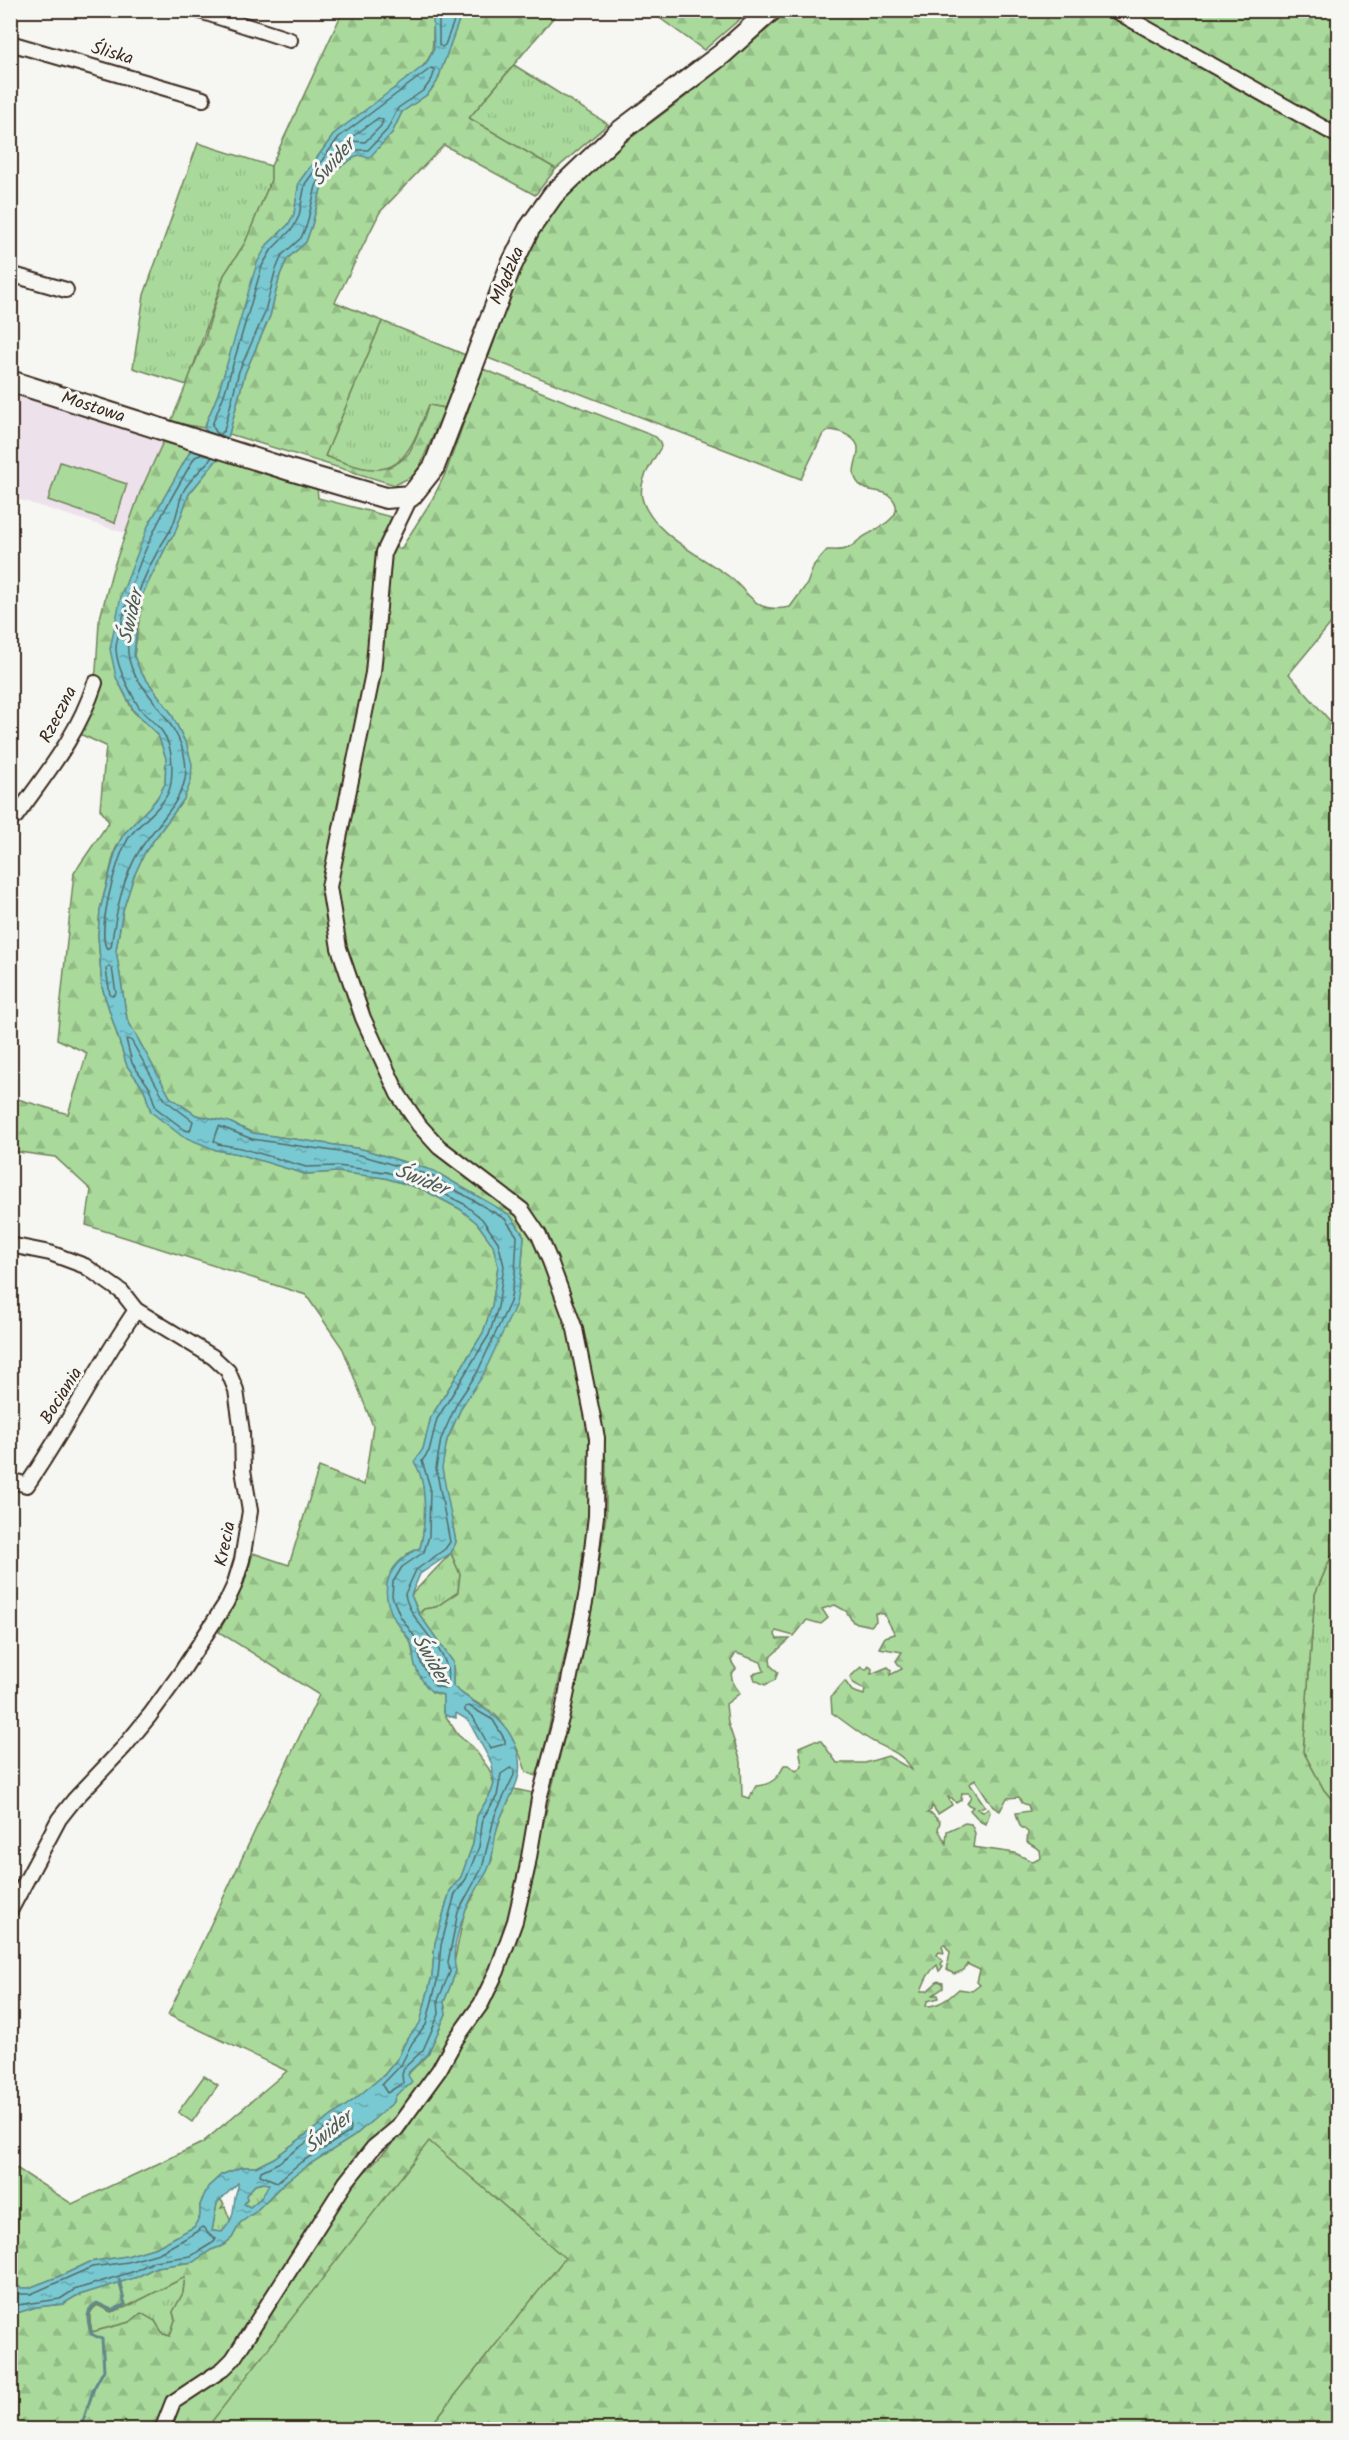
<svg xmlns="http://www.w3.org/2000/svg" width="1349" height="2440" viewBox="0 0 1349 2440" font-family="Kalam,sans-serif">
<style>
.built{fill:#ede2eb}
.grass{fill:url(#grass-tufts);stroke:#72825c;stroke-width:1.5}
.forest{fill:url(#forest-firs);stroke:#72825c;stroke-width:1.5;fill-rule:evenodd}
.garden{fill:#a9da9b;stroke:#72825c;stroke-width:1.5}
.water{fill:url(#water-ripples);stroke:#60898b;stroke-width:1.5;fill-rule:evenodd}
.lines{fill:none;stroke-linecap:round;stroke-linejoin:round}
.shore{stroke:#546a66;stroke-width:1.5}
.stream{stroke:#60898b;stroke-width:3}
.street-casing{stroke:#3b2a1e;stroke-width:18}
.secondary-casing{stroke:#3b2a1e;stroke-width:24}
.street{stroke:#f6f6f2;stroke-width:14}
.secondary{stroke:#f6f6f2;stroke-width:20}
.labels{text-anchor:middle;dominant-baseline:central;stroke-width:6;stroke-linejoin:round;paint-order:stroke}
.street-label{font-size:18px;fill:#3b2a1e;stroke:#f6f6f2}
.water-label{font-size:20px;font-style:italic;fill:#4e5a54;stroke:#f6f6f2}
</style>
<defs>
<pattern id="grass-tufts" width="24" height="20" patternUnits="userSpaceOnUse" patternTransform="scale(1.5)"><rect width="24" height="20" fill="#a9da9b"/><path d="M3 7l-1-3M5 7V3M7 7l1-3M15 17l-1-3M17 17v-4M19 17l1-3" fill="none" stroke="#92bb85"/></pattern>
<pattern id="forest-firs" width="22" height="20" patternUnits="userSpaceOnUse" patternTransform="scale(1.5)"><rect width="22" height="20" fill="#a9da9b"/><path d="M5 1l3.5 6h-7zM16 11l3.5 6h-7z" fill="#92bb85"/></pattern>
<pattern id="water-ripples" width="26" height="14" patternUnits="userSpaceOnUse" patternTransform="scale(1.5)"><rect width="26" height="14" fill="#79c9d3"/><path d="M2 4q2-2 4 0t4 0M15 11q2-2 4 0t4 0" fill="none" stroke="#64a3ab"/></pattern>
</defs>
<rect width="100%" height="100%" fill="#f6f6f2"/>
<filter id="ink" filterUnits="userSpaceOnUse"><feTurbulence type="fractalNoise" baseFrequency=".0167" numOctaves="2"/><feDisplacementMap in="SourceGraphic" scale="12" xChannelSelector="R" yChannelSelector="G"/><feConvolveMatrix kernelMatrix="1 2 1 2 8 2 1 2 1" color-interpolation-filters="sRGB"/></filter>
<g filter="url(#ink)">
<!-- built -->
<path class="built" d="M10,381L169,432L140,492L125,533L11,497Z"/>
<!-- grass -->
<g class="grass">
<path d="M514,65L608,124L556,169L469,118Z"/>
<path d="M198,143L271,166V180L245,243L224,275L187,385L133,368L144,295Z"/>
<path d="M382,321L468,356L445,408L429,405C416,434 406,477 366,469C352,467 338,461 325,456Z"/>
<path d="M1338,1541V1807L1324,1790L1303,1751L1315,1594Z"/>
<path d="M451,1553L460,1574L458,1592L436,1607L424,1609L419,1614L411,1595Z"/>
<path d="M263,2183L270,2184L261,2198L250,2207L244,2204L247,2200L246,2195L255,2185Z"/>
<path d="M220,2199L224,2204L221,2208L225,2207L231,2222L222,2232L212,2231L217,2203Z"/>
<path d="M185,2277L183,2293L173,2312L175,2320L170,2336L163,2334L155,2321L130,2322L92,2332C90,2321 86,2312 97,2305L111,2312L126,2307Z"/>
</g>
<!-- forest -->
<g class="forest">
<path d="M343,11H437C426,39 444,48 416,73L335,133L299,182L294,214L288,225L267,245L218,394L204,428L171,422L204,341L224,275L245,243L271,180V166Z"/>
<path d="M465,11H559L469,118L556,169L535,195L444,145L380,212L335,302L382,321L325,456C352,465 383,481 407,455C414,448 424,416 429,405L445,408L420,466L413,476L395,485L229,434L245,373L270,316L280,275L287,259L306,242L312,225L321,189L330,173L392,133L402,112L428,94L437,82L459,20Z"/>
<path d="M650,11H749L704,50Z"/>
<path d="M789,11H1101L1338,143V615L1289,674L1338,730V1541L1315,1594L1303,1751L1324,1790L1338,1807V2429H428L535,2295L240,2387L206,2429L165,2430L172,2410L232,2367L336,2201L406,2130L444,2068L494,1995L513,1947L572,1706L596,1584L606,1515V1464L602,1426L582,1328L544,1230L527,1207L443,1143L424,1121L404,1092L368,1015L344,947L335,888L389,552L392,547L401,549L433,498L446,472L483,369L656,437L660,442L661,447C653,461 638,481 642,498C651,534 704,557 731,578C741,586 751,601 762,606C771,610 780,609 790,607L807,584L814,565L827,550C833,550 840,551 845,549C852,548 855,543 860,539C871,531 909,518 892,498C884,488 867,494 859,484C842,465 878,446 840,432C833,430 829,429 823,434L801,479L488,358C504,317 516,269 540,231C573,176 626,142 676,104C715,74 752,42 789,11ZM835,1605L846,1611L853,1622L871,1626L876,1621L875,1613L884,1614L895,1634L885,1637L879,1648L902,1652L896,1661L902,1669L890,1675L891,1670L888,1667L871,1674L872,1669L869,1666L866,1670L861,1667L850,1677L852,1682L865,1690L864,1695L852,1691L845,1681L831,1697L832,1713C844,1721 855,1730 867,1738C882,1748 904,1752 912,1770L888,1756L865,1763H837L821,1741H813L799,1747L802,1766L796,1771L789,1765H784C779,1778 771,1785 756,1786L749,1798L742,1796L741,1762L728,1723L726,1704L740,1693L733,1683L731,1674L736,1669L731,1661L736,1653L761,1662L764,1671L753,1674L755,1680L765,1685L775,1680L778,1672L771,1666L770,1657L790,1639H777L775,1635L776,1631L794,1636L807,1620L821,1624L828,1618L822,1609ZM975,1779L993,1807L1000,1811L1007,1798L1019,1797L1022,1803L1028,1805L1030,1811L1016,1813L1020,1826L1028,1832L1027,1842L1040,1850L1041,1858L1033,1862L1015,1853L973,1847L975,1833L971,1824L965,1823L947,1831L946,1843L938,1829L940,1822L932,1814L927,1813L931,1810L932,1806L938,1814L952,1805L948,1797L952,1798L956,1803L961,1800L962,1793H969L971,1796L967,1804L973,1807L970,1810L981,1822L986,1824L990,1812L988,1808L983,1812L977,1809L985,1806L970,1784ZM944,1944L950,1952L947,1970L954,1974L964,1970L967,1964L980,1970L977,1982L980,1985L972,1991L959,1989C949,1998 940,2006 926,2006L927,2001L939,1998L938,1995H933L943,1988V1983L938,1981L927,1991H921C925,1981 928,1972 937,1965L939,1971L943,1967L941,1964L943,1961L937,1955L939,1952L944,1953L942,1946Z"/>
<path d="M1127,11H1338V128Z"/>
<path d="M163,442L191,450L148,526L116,677L133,711L158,735L166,758L165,784L156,800L123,835L115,850L100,910L98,935L102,987L127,1066L144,1089L151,1112L216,1150L239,1154L305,1174L337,1172L385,1178L422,1189L460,1209L477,1223L493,1245L498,1266L492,1306L483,1333L431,1417L423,1449L415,1462C428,1481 426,1526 420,1548L407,1554L395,1619L411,1643L415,1665L426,1685L432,1692L443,1695V1710L445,1715L458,1735L473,1747L489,1769L494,1784L491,1793L477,1816L473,1844L461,1877L450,1891L435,1943L432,1976L420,2024L407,2039L398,2058L385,2074L355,2099L274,2158L256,2167H242L221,2175L208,2187L200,2205V2216L194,2227L157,2247L127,2256L90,2262L65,2274L29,2288H21L11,2282L10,2164L72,2204L202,2143L287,2071L168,2015L319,1695L219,1632L244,1584L253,1553L289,1565L319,1467L364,1485L373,1426L343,1349L306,1295L86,1225L91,1190L55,1157L11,1151V1097L68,1114L87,1053L57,1039L74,873L109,822L100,809L106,746L80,734L96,671L99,622L112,572L140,492Z"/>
<path d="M220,456L317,487L318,498L395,518L368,673L323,888L358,1020L434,1151L516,1214L532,1237L570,1333L590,1440L589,1516L579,1591L538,1777L526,1772C522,1756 505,1722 492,1712C477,1702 467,1699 453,1686V1662L419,1614L424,1609L436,1607L458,1592L460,1574L451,1553L456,1542L441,1468L447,1440L462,1406L482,1376L521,1275L524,1236L510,1215L434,1171L362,1149L253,1133L229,1122L196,1115L170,1097L127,1019L116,950L123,910L134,876L145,852L184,799L187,746L171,713L140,671L134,656L143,593L170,539L174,535L189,494Z"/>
<path d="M514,1789L533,1793L516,1900L501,1944L481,1992L436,2058L428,2076L404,2110L369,2146L228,2359L168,2400L156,2429L11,2430V2312L17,2313L36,2307L63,2304L76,2296L137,2277L156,2267L193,2262L211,2250L222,2246L232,2238L240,2223L255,2212L286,2181L305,2167L353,2137L394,2102V2098L410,2072L428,2054L446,2014L444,2002L456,1971L454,1963L464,1914L492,1860L493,1841L501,1817ZM185,2277L183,2293L173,2312L175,2320L170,2336L163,2334L155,2321L141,2313L130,2322L92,2332C90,2321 86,2312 98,2305L111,2312L126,2307Z"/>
</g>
<!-- garden -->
<g class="garden">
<path d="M60,462L127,484L115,523L48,500Z"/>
<path d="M204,2076L218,2085L192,2122L178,2112Z"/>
<path d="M429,2141L565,2258L428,2429H206Z"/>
</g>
<!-- water -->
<path class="water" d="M437,11H465L459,20L437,82L428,94L402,112L392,133L369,158L358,155L330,173L321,189L312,225L306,242L287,259L280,275L270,316L245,373L229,434L220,447V456L189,494L174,535L170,539L143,593L137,623L134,656L140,671L171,713L187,746L192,764L191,781L184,799L145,852L134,876L123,910L116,950L127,1019L170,1097L196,1115L229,1122L253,1133L362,1149L434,1171L510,1215L524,1236L521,1275L516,1304L482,1377L462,1406L447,1440L442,1468L456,1542L451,1553L420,1574L411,1595L419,1614L453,1662V1686C476,1708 501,1711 515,1744C527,1775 513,1789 501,1817C494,1831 495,1846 491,1861C489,1871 482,1880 476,1889C465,1909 449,1948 456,1971L444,2002L446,2014L428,2054L409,2072L408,2075L412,2082C407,2090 394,2091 394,2102L353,2137L305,2167L286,2181L255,2212L240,2223L232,2238L222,2246L211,2250L193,2262L156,2267L137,2277L76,2296L63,2304L36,2307L17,2313L11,2312V2282L21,2288H29L65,2274L90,2262L127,2256L157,2247L194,2227L200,2216V2205L208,2187L221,2175L242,2167H256L274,2158L355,2099L385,2074L398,2058L407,2039L420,2023L432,1976L435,1943L450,1891L461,1877L473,1844L477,1816L491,1793L494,1784L492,1764L468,1720L456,1713V1718L445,1715L443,1710V1695C439,1693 434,1693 430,1690C424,1685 416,1670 414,1662C413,1656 414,1649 411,1643C408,1635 400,1628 395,1620C377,1588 388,1563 420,1548C426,1526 428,1481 414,1462L423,1449L431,1417L483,1333L492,1306L498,1266L493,1245L477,1223L460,1209L422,1189L385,1178L337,1172L305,1174L239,1154L216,1150L182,1136L151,1112L144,1089L127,1066L102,987L98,935L100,910L116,850L123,835L156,800L165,784L166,758L158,735L134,711L116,677L110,649L121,596L148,526L191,450L204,448L211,436L204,428L218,394L257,263L267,245L288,225L294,214L299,182L335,133L426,64L434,49L433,20ZM238,2183C239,2188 236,2191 235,2197C233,2214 234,2218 222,2232L212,2231L217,2203ZM263,2183L269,2184L261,2198L250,2207L244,2204L247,2200L246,2195L255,2185Z"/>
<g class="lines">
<!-- shore -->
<g class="shore">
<path d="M442,10L439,21V45L442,47L445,45L458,10"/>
<path d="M431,68L435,70L432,79L424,90L398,108L387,130L368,150H356L338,159L325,169L316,186L307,224L301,238L282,255L275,272L264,315L239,371L224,431L218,435L212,425L224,395L262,266L272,249L293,228L299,216L305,184L339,137Z"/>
<path d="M378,118L383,120L381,126L365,142L351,141L352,137Z"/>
<path d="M203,454L195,457C164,509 134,562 122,622C120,631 116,640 116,649C117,668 128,687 137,704C142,714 154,721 161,730C172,744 173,766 171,783C168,805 142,820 130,836C117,853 96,932 107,949L111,947C116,913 122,877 141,848C155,826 180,804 185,779C192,738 154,706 135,675C112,636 148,564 170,531C177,519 178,504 183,492C190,478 203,469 212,457"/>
<path d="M109,966L112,968L116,993L113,996L110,995L106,969Z"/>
<path d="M126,1039L131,1040L165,1100L193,1121L190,1131L185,1130L156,1108L149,1087L132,1063Z"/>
<path d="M219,1126L252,1139L360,1155L432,1176L505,1219L517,1236L515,1274L510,1302L477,1373L457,1403L441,1439L436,1468L450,1542L445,1549L416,1570L405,1594C410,1627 460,1654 445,1688L435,1686L421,1663L417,1640L400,1616L392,1596L393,1582L402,1567L424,1552L429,1536L430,1487L422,1461L429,1451L437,1419L489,1335L498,1307L504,1266L498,1242L482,1219L464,1204L424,1184L386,1172L337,1166L306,1167L241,1148L218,1144L214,1141Z"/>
<path d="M469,1706L493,1720L505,1740V1744L490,1748L473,1717L465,1711V1707Z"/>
<path d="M510,1768L514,1769V1775L495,1815L482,1868L458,1912L448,1962L450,1972L438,2000L439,2014L423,2050L404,2068L402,2075L403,2083L387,2093L382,2085L401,2065L412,2043L426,2025L438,1977L441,1945L455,1894L466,1879L479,1847L483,1818L497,1796L501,1774Z"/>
<path d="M340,2118L344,2119L351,2128L350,2132L301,2162L277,2182L260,2175L261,2171L278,2163Z"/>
<path d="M10,2289L20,2294H31L92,2267L128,2262L159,2253L197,2232L202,2227L205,2228L208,2234L216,2239L214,2242L191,2256L154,2261L135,2271L74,2290L60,2299L10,2306"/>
</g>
<!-- stream -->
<path class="stream" d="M80,2430L94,2388L104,2370L102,2339L91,2334C88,2321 84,2311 97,2303L112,2310L125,2305L119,2279"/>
<defs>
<g id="street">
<path d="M197,10L290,40"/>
<path d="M1114,10L1338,136"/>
<path d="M10,43L203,99"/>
<path d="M10,274L66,290"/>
<path d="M10,820L16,816C48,771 77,737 95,683"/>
<path d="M10,1245L50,1253L85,1266L122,1292L136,1310L213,1357L228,1371L236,1390L242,1432L243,1470L250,1511L242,1560L234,1586L226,1603L182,1671L150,1715L124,1747L74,1800L59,1819L10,1911"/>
<path d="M10,1480L27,1485C66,1428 97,1367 136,1310"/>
<path d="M162,2430L173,2402L223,2369L233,2359L346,2182L373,2148L396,2129L439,2070L456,2039L481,2004L497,1971L515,1921L527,1869L539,1799L563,1711L587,1592L596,1516L597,1438L575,1329L550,1261L539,1235L522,1210L439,1147L419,1125L398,1094L363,1018L339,948L329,887L373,673L384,552L411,496"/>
</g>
<path id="secondary" d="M10,381L290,470L386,498L411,496L434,467L510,268L529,229L553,195L619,132L722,54L771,10"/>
</defs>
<!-- street casing -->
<use href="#street" class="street-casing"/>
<!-- secondary casing -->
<use href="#secondary" class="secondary-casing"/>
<!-- street -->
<use href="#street" class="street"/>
<!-- secondary -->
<use href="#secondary" class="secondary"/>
</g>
</g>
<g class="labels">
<!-- street labels -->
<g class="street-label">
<text transform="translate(112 54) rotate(16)">Śliska</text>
<text transform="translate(508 276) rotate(-67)">Mlądzka</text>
<text transform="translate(93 408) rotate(18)">Mostowa</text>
<text transform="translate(59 715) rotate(-63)">Rzeczna</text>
<text transform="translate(62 1396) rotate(-58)">Bociania</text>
<text transform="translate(226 1544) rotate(-78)">Krecia</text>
</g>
<!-- water labels -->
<g class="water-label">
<text transform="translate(334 163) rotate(-49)">Świder</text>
<text transform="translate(132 617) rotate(-77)">Świder</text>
<text transform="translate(421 1181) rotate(22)">Świder</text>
<text transform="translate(430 1660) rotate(60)">Świder</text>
<text transform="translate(329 2133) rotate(-39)">Świder</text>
</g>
</g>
<!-- margin -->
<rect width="1349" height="2440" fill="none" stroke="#f6f6f2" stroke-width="36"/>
<rect x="18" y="18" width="1313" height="2404" fill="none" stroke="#3b2a1e" stroke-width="2" filter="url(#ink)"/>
</svg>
